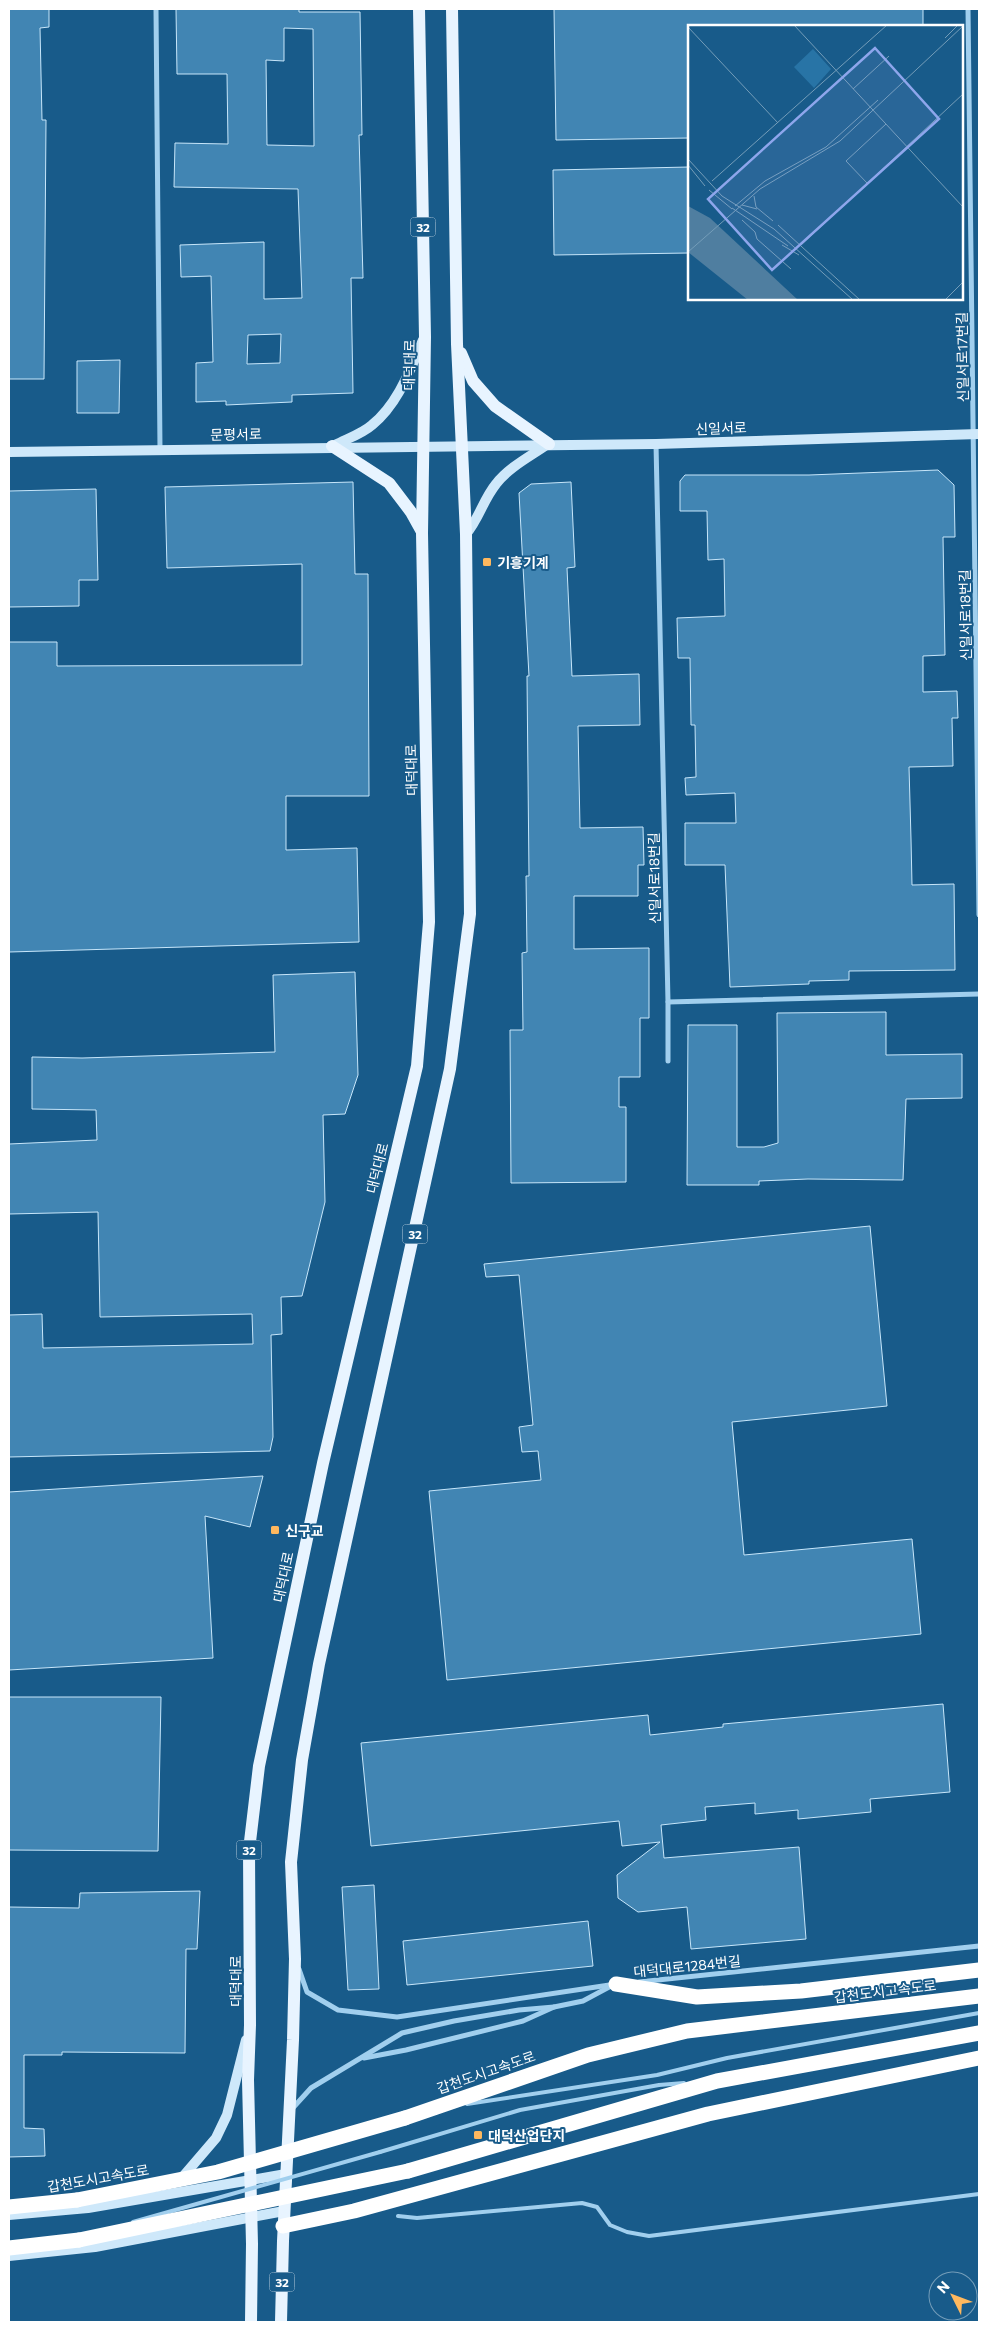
<svg xmlns="http://www.w3.org/2000/svg" width="988" height="2331" viewBox="0 0 988 2331" font-family="Commissioner,'Noto Sans KR',sans-serif">
<style>
.building{fill:#4185b3;stroke:#c7e6fa;fill-rule:evenodd}
.lines{fill:none;stroke-linecap:round;stroke-linejoin:round}
.lane{stroke:#a1cfee;stroke-width:4}
.street{stroke:#a1cfee;stroke-width:5}
.secondary{stroke:#cee8fa;stroke-width:10}
.primary{stroke:#e8f4ff;stroke-width:12}
.highway{stroke:#fff;stroke-width:15}
.lane-bridge{stroke:#a1cfee;stroke-width:4}
.highway-bridge{stroke:#fff;stroke-width:15}
.poi-dot{fill:#ffb85e;stroke:#185b8a;stroke-width:2}
.labels{text-anchor:middle;dominant-baseline:central;stroke-width:4;stroke-linejoin:round;paint-order:stroke}
.shield{fill:#185b8a;stroke:#bacedc;stroke-width:1}
.shield-label{font-size:12px;font-weight:bold;fill:#fff}
.street-label{font-size:14px;fill:#fff;stroke:#185b8a}
.poi-label{font-size:14px;font-weight:bold;fill:#fff;stroke:#185b8a;text-anchor:start}
.inset-road{fill:none;stroke:#749db9;stroke-width:1}
.view{fill:#8ea6ec;fill-opacity:0.15;stroke:#8ea6ec;stroke-width:2.5}
.inset-edge{fill:none;stroke:#fff;stroke-width:2.5}
</style>
<rect width="100%" height="100%" fill="#185b8a"/>
<!-- building -->
<g class="building">
<path d="M9,9H49V27L40,28L42,120H46L44,379H9Z"/>
<path d="M176,9H299V12H360L362,135H359L363,278H351L353,393L292,395V402L226,405V401L196,402V363L213,362L211,276L181,277L180,245L264,242V299L302,298L298,189L174,187L175,143L228,144L227,74H177ZM284,28L313,29L314,146L267,145L266,60L284,61ZM281,334L280,363L247,364L248,335Z"/>
<path d="M554,9H923V26H689V138L556,140Z"/>
<path d="M689,167V253L554,255L553,170Z"/>
<path d="M120,360L119,413H77V361Z"/>
<path d="M938,470L954,485L955,537H943L945,655L923,656V692L957,691L958,718H952L953,766L909,767L911,839L912,885L954,884L955,970L849,971V980L809,981V984L730,987L725,865H685V823H736L735,793L686,795L685,778L696,777L695,725H691L690,658H678L677,618L725,616L724,559L708,560L707,511H680V481L685,475H809Z"/>
<path d="M353,482L355,574H368L369,796H286V850L357,848L359,942L9,952V642H57V666L302,665V564L167,568L165,487Z"/>
<path d="M571,482L575,567L567,568L572,676L639,674L640,725L578,726L580,828L643,827L644,865H638V896H574V949L649,948V1018H640V1077H619V1107H626V1182L511,1183L510,1030H523L522,953L527,952L526,876H529L527,676H529L519,493L531,484Z"/>
<path d="M96,489L98,580H79V606L9,607V491Z"/>
<path d="M355,972L358,1075L345,1114L323,1115L325,1202L302,1296L281,1297L282,1334L271,1335L273,1437L270,1451L9,1457V1315L42,1314L43,1348L253,1344L252,1314L100,1317L98,1212L9,1214V1144L97,1140L96,1110L32,1109V1057L82,1058L275,1052L273,975Z"/>
<path d="M886,1012V1055L962,1054V1098L906,1099L903,1180L808,1179L759,1181V1185H687L688,1025H737V1147H764L778,1143L777,1013Z"/>
<path d="M870,1226L887,1406L732,1422L744,1555L912,1539L921,1634L447,1680L429,1491L541,1480L538,1451L522,1452L519,1427L533,1425L519,1275L486,1277L484,1264Z"/>
<path d="M263,1476L250,1527L205,1516L213,1658L9,1670V1492Z"/>
<path d="M9,1697H161L158,1851L9,1850Z"/>
<path d="M943,1704L950,1792L870,1799L871,1812L798,1819V1810L755,1814V1803L705,1807L706,1820L661,1825L664,1858L799,1847L806,1939L691,1949L687,1907L638,1912L618,1898L617,1875L660,1842L622,1846L619,1821L371,1846L361,1743L648,1715L650,1735L723,1727V1724Z"/>
<path d="M374,1885L379,1989L348,1990L342,1887Z"/>
<path d="M200,1891L197,1949H186L185,2053L62,2052V2055H24V2128L44,2129L45,2156L9,2157V1907L79,1908L80,1893Z"/>
<path d="M588,1921L593,1966L407,1985L403,1941Z"/>
</g>
<g class="lines">
<!-- lane -->
<g class="lane">
<path d="M467,2104L657,2075L727,2058L979,2013"/>
<path d="M380,2152L520,2110L659,2085L684,2083"/>
<path d="M398,2216L417,2218L582,2203L597,2207L610,2225L627,2232L649,2236L979,2194"/>
</g>
<!-- street -->
<g class="street">
<path d="M156,9L160,449"/>
<path d="M968,9L979,915"/>
<path d="M656,444L668,1002L979,994"/>
<path d="M668,1002V1061"/>
<path d="M299,1969L307,1992L338,2010L397,2017L616,1984"/>
<path d="M639,1982L979,1946"/>
<path d="M364,2058L406,2050L523,2021L554,2007L583,2001L611,1986"/>
<path d="M291,2110L311,2088L402,2033L454,2021L519,2010L554,2007"/>
</g>
<!-- secondary -->
<g class="secondary">
<path d="M335,445C346,439 362,434 372,425C398,404 410,370 423,340"/>
<path d="M9,452L656,444L979,434"/>
<path d="M466,534C479,519 483,500 496,484C509,467 531,456 548,444"/>
<path d="M180,2180L216,2138L227,2115L246,2040"/>
<path d="M9,2215L88,2208L286,2174"/>
<path d="M9,2256L95,2247L284,2211"/>
</g>
<!-- primary -->
<g class="primary">
<path d="M461,353L473,381L495,406L549,444"/>
<path d="M332,446L389,483L411,512L421,530"/>
<path d="M251,2322L252,2244L248,2080L250,2025L249,1850L259,1766L323,1463L417,1066L429,922L422,533L425,337L419,9"/>
<path d="M281,2322L283,2241L293,2040L295,1959L291,1862L302,1760L319,1664L450,1069L470,914L466,534L457,344L452,9"/>
</g>
<!-- highway -->
<g class="highway">
<path d="M616,1984L697,1997L801,1991L979,1970"/>
<path d="M405,2118L588,2055L687,2031L979,1996"/>
<path d="M408,2171L717,2081L979,2033"/>
<path d="M9,2207L77,2200"/>
<path d="M283,2226L354,2211L708,2114L979,2058"/>
<path d="M9,2248L79,2240"/>
</g>
<!-- lane-bridge -->
<path class="lane-bridge" d="M133,2222L380,2152"/>
<!-- highway-bridge -->
<g class="highway-bridge">
<path d="M77,2200L218,2172L405,2118"/>
<path d="M79,2240L408,2171"/>
</g>
</g>
<!-- markers -->
<g class="poi-dot">
<rect x="482" y="557" width="10" height="10" rx="2.5"/>
<rect x="270" y="1525" width="10" height="10" rx="2.5"/>
<rect x="473" y="2130" width="10" height="10" rx="2.5"/>
</g>
<g class="labels">
<!-- shield labels -->
<g class="shield">
<rect x="410.5" y="217.5" width="25" height="19" rx="4"/>
<rect x="402.5" y="1224.5" width="25" height="19" rx="4"/>
<rect x="236.5" y="1840.5" width="25" height="19" rx="4"/>
<rect x="269.5" y="2272.5" width="25" height="19" rx="4"/>
</g>
<g class="shield-label">
<text x="423" y="227">32</text>
<text x="415" y="1234">32</text>
<text x="249" y="1850">32</text>
<text x="282" y="2282">32</text>
</g>
<!-- street labels -->
<g class="street-label">
<text transform="translate(962 357) rotate(-91)">신일서로17번길</text>
<text transform="translate(409 365) rotate(-89)">대덕대로</text>
<text transform="translate(721 428) rotate(-2)">신일서로</text>
<text transform="translate(236 434) rotate(-1)">문평서로</text>
<text transform="translate(965 615) rotate(-91)">신일서로18번길</text>
<text transform="translate(411 770) rotate(-91)">대덕대로</text>
<text transform="translate(654 878) rotate(-91)">신일서로18번길</text>
<text transform="translate(377 1168) rotate(-76)">대덕대로</text>
<text transform="translate(283 1577) rotate(-78)">대덕대로</text>
<text transform="translate(687 1966) rotate(-6)">대덕대로1284번길</text>
<text transform="translate(235 1981) rotate(-90)">대덕대로</text>
<text transform="translate(885 1991) rotate(-7)">갑천도시고속도로</text>
<text transform="translate(486 2072) rotate(-19)">갑천도시고속도로</text>
<text transform="translate(98 2178) rotate(-10)">갑천도시고속도로</text>
</g>
<!-- poi labels -->
<g class="poi-label">
<text x="497" y="562">기흥기계</text>
<text x="285" y="1530">신구교</text>
<text x="488" y="2135">대덕산업단지</text>
</g>
</g>
<!-- overview -->
<g transform="translate(688 25)">
<rect width="275" height="275" fill="#185b8a"/>
<path d="M125,24L143,44L126,63L106,42Z" fill="#2874a6"/>
<path d="M0,181L22,193L110,275H60L0,227Z" fill="#4f7ea0"/>
<path class="inset-road" d="M106,0L275,182M0,2L90,98M257,13L270,0M165,64L201,31M0,134L34,171L86,204L165,275M0,140L17,161M24,156L199,0M179,158L158,136L198,99M21,165L44,184M66,171L68,182L85,196M54,180L69,184M47,181L77,156L138,122L190,75M44,183L100,221M54,195L67,207L69,214L103,244M90,200L172,275M94,220L111,230M112,221L275,69M0,227L72,164L152,116L275,1M257,275L275,257"/>
<path class="view" d="M187,23L251,94L84,245L20,174Z"/>
<rect width="275" height="275" class="inset-edge"/>
</g>
<!-- border -->
<rect width="988" height="2331" fill="none" stroke="#ffffff" stroke-width="20"/>
<!-- north arrow -->
<g transform="translate(953 2296) rotate(312)"><circle r="24" fill="#185b8a" stroke="#749db9"/>
<path d="M0-4L9 19L0 12L-9 19Z" fill="#ffb85e"/>
<text y="-8" font-size="14" font-weight="bold" text-anchor="middle" fill="#ffffff">N</text>
</g>
</svg>
